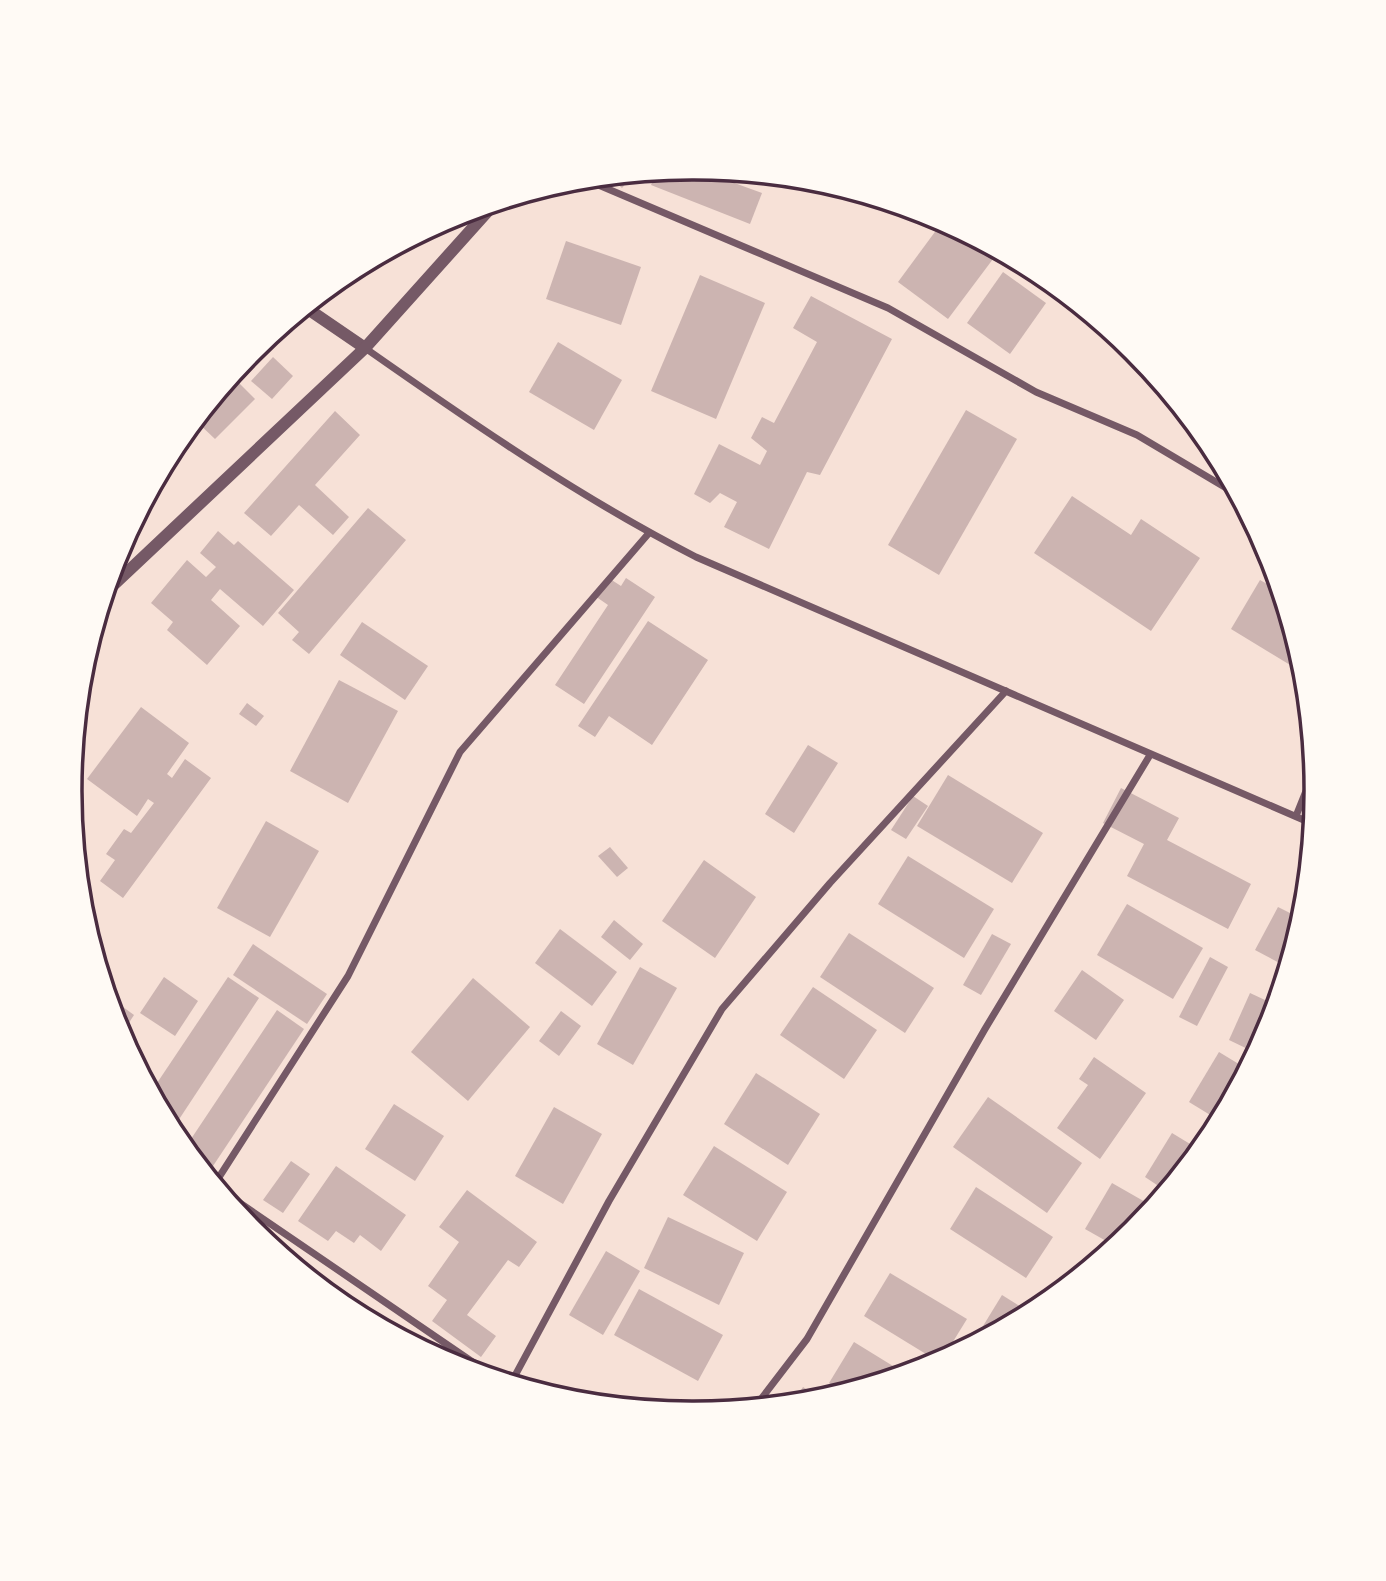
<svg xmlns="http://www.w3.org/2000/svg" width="1386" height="1581" viewBox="0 0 1386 1581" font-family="Raleway,sans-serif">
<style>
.building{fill:#ccb4b1}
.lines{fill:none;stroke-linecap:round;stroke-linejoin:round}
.minor{stroke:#755966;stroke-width:7}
.tertiary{stroke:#755966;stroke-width:12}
.rim{fill:none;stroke:#4a2c40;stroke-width:3.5}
</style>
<rect width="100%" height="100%" fill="#f7e1d7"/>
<!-- building -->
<g class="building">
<path d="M693,168L762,193L750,224L651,185L657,171Z"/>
<path d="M635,173L622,188L608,176Z"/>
<path d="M760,174L764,175L775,176L770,182Z"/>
<path d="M943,221L999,251L948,319L898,282Z"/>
<path d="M566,241L641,267L621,325L546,299Z"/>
<path d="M1003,272L1046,303L1010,354L967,323Z"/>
<path d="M700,275L765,303L716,419L651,391Z"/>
<path d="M811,296L892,339L820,475L807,472L769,549L724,527L737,502L720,493L710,503L694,494L719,444L760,465L767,451L751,438L762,417L774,423L817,342L793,328Z"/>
<path d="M558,342L622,380L594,430L529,392Z"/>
<path d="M273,357L293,376L272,399L251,381Z"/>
<path d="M233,377L255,399L215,439L195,420Z"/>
<path d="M966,410L1017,439L939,575L888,545Z"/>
<path d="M335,411L360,435L315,485L349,517L333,535L299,505L271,536L244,513Z"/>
<path d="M192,423L195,425L163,479L158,476L175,444Z"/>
<path d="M1072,496L1131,535L1141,519L1200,558L1151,631L1034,553Z"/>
<path d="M368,508L406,540L309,654L292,640L299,632L278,613Z"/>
<path d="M218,531L234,545L238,541L294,590L263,626L220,589L211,600L240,626L207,665L167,630L173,622L151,603L187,560L206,577L216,567L200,553Z"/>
<path d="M607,577L621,586L626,578L655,597L584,704L555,685L608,605L595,596Z"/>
<path d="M1260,580L1281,592L1305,674L1231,629Z"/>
<path d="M648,621L708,660L652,745L609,716L595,737L578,726Z"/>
<path d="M362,622L428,666L405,700L340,655Z"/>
<path d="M339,680L398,711L348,803L290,771Z"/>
<path d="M247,703L264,716L256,726L239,714Z"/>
<path d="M141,707L189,743L167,774L172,778L185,759L211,778L123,898L100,881L115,860L106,854L124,829L131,833L154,803L148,799L137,816L87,779Z"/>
<path d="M808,745L838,763L794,833L765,814Z"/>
<path d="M948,775L1043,833L1012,883L917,826Z"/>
<path d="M1121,788L1179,818L1167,840L1251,884L1228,929L1127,876L1144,844L1103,823Z"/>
<path d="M913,796L928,806L906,839L891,830Z"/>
<path d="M266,821L319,851L270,937L217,908Z"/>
<path d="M610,847L628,868L617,877L598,856Z"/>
<path d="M908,856L994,909L964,958L878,904Z"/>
<path d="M704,860L756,897L715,958L662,921Z"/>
<path d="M1127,904L1203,948L1173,999L1097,955Z"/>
<path d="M1278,907L1302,919L1287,967L1255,950Z"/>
<path d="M614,920L643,944L630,960L601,937Z"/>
<path d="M560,929L617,972L592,1006L535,963Z"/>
<path d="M849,933L934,988L905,1033L820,977Z"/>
<path d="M992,934L1011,944L981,995L963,985Z"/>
<path d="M253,944L327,994L307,1024L233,975Z"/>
<path d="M1210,957L1228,967L1197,1026L1179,1017Z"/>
<path d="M640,967L677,988L633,1065L597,1044Z"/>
<path d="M1082,970L1124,1000L1096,1040L1054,1011Z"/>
<path d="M164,977L198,1001L175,1036L140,1013Z"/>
<path d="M228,977L259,998L172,1130L151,1092Z"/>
<path d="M473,978L530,1027L468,1101L411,1052Z"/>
<path d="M813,987L877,1030L844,1079L780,1035Z"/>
<path d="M1250,993L1276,1005L1268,1029L1256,1053L1229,1040Z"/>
<path d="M108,996L134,1015L121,1035L117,1029Z"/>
<path d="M277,1010L304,1029L213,1166L185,1148Z"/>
<path d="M561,1011L581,1026L559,1056L539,1041Z"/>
<path d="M1219,1052L1247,1069L1220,1121L1189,1102Z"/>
<path d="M1094,1057L1146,1093L1100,1159L1057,1128L1088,1085L1079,1079Z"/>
<path d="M756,1073L820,1114L788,1165L724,1124Z"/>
<path d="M988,1097L1082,1163L1047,1213L953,1147Z"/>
<path d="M394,1104L444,1136L415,1181L365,1149Z"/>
<path d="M554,1107L602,1134L563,1204L515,1176Z"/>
<path d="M1172,1133L1200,1150L1166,1191L1145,1177Z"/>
<path d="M714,1146L787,1192L757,1241L683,1195Z"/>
<path d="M291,1161L310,1174L283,1213L263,1200Z"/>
<path d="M336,1166L406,1215L381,1251L360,1235L354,1243L336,1231L328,1241L298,1221Z"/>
<path d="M1112,1183L1154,1207L1133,1231L1115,1246L1085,1229Z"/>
<path d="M976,1187L1053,1237L1026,1278L950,1229Z"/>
<path d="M467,1190L537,1242L519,1267L508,1260L467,1315L496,1336L481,1357L432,1321L447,1300L428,1286L459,1242L439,1227Z"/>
<path d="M668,1217L744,1253L719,1305L644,1268Z"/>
<path d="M606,1251L640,1271L603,1335L569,1315Z"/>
<path d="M890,1273L967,1319L941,1361L939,1362L864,1316Z"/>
<path d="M639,1289L723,1335L698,1381L614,1335Z"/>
<path d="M1002,1295L1026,1310L1021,1318L972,1344Z"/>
<path d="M854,1342L906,1374L844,1393L829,1383Z"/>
<path d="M803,1387L822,1399L792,1404Z"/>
</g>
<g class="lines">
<!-- minor -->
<g class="minor">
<path d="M582,178L888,308L1036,392L1137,435L1238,495"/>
<path d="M365,348C472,423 579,497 696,557L1313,824"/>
<path d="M1296,816L1314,771"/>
<path d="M214,1185L348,976L460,752L649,533"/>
<path d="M215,1186L496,1378"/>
<path d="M511,1383L609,1201L722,1009L830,883L1006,691"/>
<path d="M755,1407L807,1339L985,1029L1150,755"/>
</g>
<!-- tertiary -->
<g class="tertiary">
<path d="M305,307L365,348"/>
<path d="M105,593L365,348L496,202"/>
</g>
</g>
<!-- crop -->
<path d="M0 0H1386V1581H0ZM692 180H694A610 610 0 0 1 1304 790V791A610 610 0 0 1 694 1401H692A610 610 0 0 1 82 791V790A610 610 0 0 1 692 180Z" fill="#fffaf5" fill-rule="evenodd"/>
<path class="rim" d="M692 180H694A610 610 0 0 1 1304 790V791A610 610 0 0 1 694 1401H692A610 610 0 0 1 82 791V790A610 610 0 0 1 692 180Z"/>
</svg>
